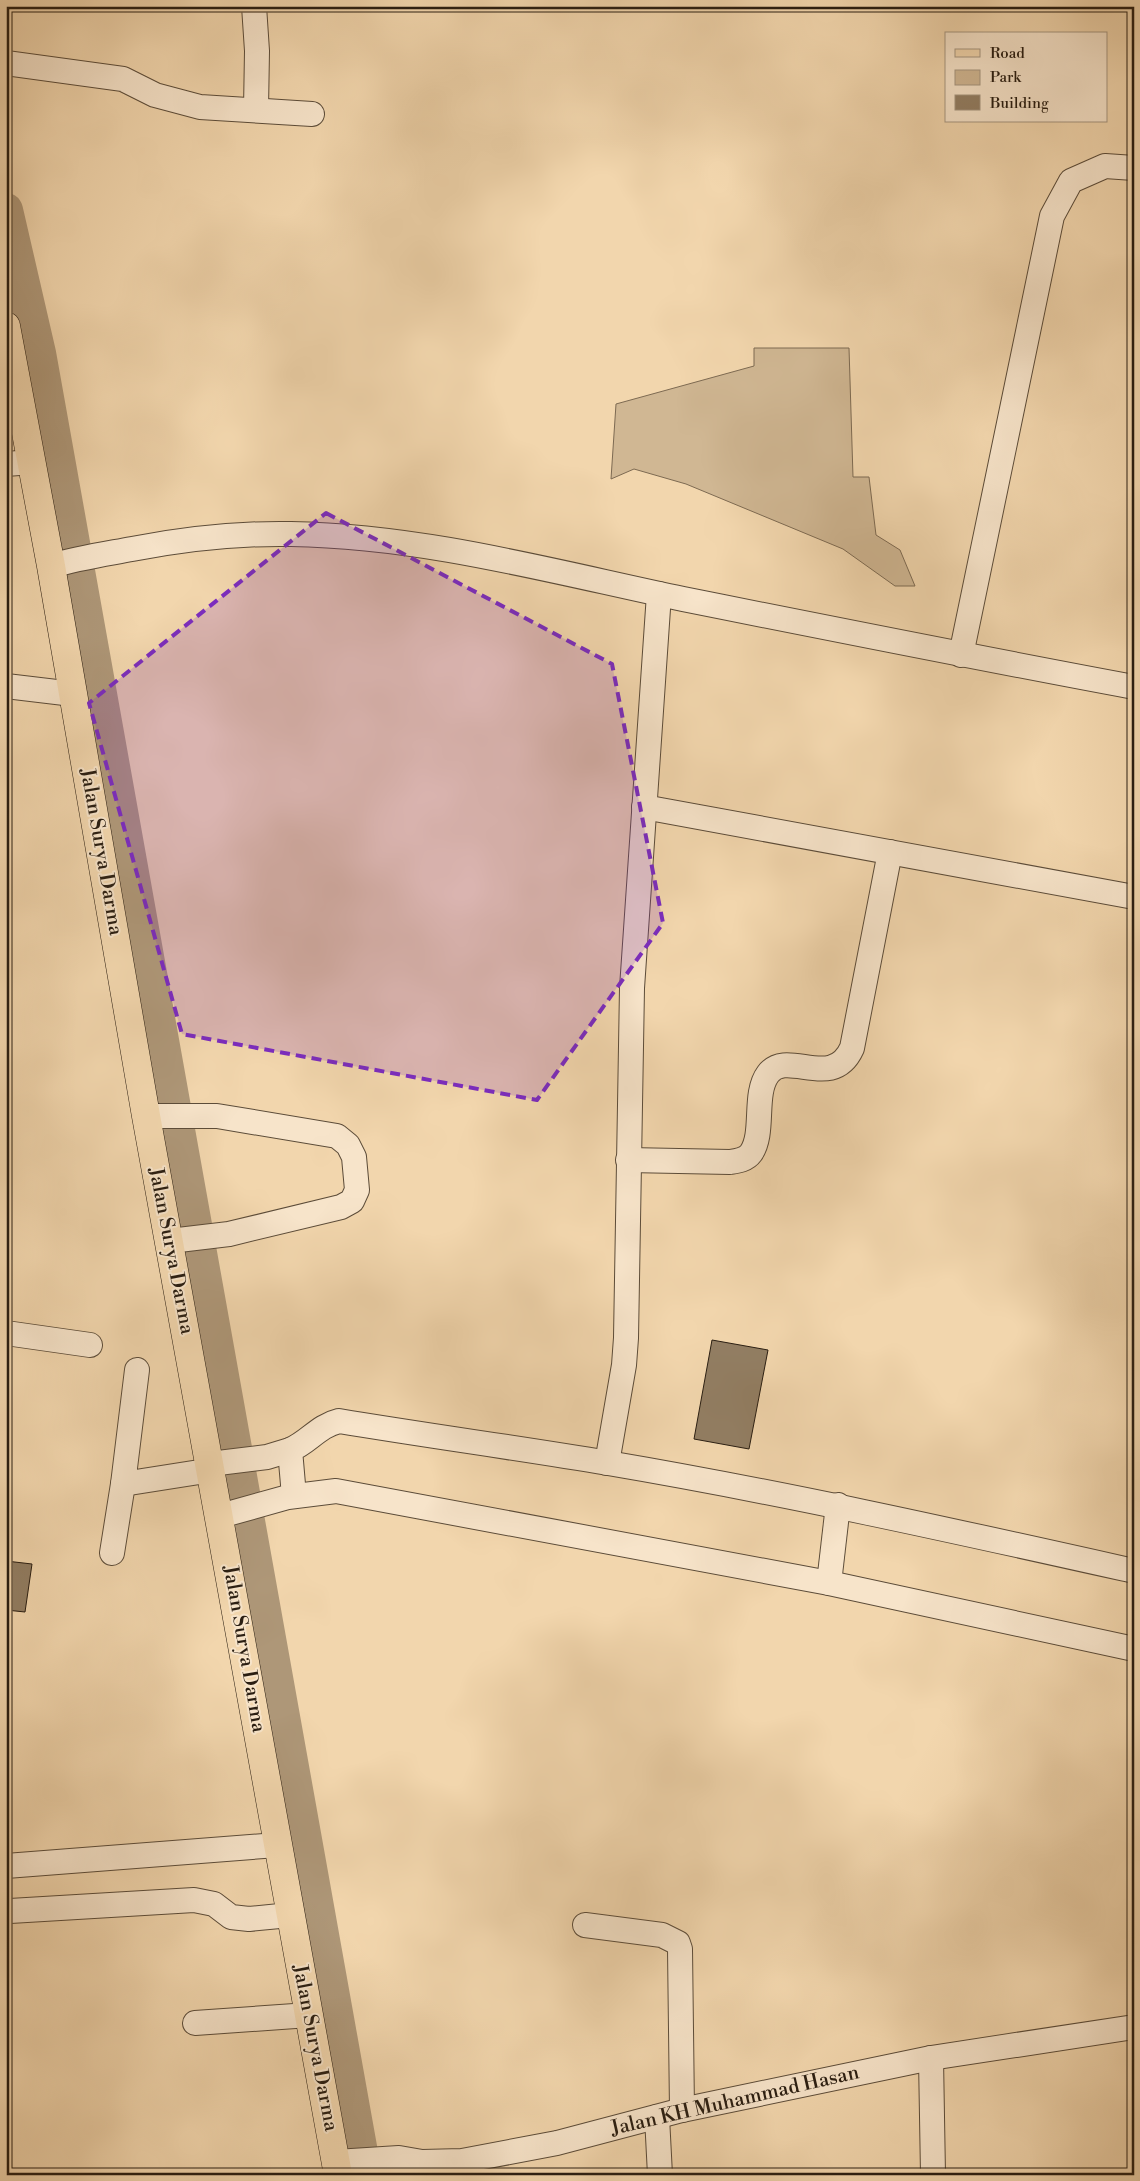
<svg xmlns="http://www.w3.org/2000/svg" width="1140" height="2181" viewBox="0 0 1140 2181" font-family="'Libre Bodoni',serif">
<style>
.green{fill:#d0b793;stroke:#7d6a52}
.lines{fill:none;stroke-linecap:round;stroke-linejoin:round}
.river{stroke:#ae9778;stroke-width:34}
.building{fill:#927e63;stroke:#2a1e12}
.minor-casing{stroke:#5c4c39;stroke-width:26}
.major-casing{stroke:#2a1e12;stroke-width:29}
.minor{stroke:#f7e4ca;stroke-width:24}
.major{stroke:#f2d6ad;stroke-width:28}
.marked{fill:#7b2cbf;fill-opacity:0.2;stroke:#7b2cbf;stroke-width:4;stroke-dasharray:10 6;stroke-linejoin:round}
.labels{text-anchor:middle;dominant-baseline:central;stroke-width:4;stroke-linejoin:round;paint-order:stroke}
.street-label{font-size:20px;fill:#2a1e12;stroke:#f7e4ca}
</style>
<rect width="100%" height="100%" fill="#f2d6ad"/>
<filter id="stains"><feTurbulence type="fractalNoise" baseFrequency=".004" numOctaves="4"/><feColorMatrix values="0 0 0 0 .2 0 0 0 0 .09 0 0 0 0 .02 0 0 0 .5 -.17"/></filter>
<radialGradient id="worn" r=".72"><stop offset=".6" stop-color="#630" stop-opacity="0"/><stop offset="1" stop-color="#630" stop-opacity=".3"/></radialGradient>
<!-- green -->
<path class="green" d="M754,348H849L853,477H869L876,535L900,550L915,586H895L843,549L686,484L634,469L611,479L616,404L754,366Z"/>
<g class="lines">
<!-- river -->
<path class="river" d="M6,210L39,353L365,2175"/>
</g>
<!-- building -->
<g class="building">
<path d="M712,1340L768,1350L749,1449L694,1439Z"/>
<path d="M6,1561L32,1564L25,1612L6,1610Z"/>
</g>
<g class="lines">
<defs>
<g id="minor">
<path d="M254,6L257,51L256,109"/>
<path d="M6,63L123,79L155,95L200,107L312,114"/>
<path d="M6,464L32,462"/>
<path d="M51,566C77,558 105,554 132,549C184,539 238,533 291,534C424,536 554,572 683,599C833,629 983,659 1134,687"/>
<path d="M961,655L1052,216L1071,181L1105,166L1134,168"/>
<path d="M6,686L73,694"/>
<path d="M644,807L1134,897"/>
<path d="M146,1116H217L337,1136L348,1145L354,1157L357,1190L352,1201L341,1207L229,1234L170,1241"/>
<path d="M628,1160L730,1162C737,1161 746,1160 751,1153C765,1133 753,1094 768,1074C787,1048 832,1092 852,1048L890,852"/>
<path d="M6,1333L90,1345"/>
<path d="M137,1370L123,1484L212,1470"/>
<path d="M607,1463L624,1365L626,1338L632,988L659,594"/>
<path d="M210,1464L267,1457L290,1450"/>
<path d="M294,1496L290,1450C309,1442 318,1426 339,1421C429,1436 519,1448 608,1463C785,1493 959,1532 1134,1571"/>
<path d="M220,1516L288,1497L336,1491L829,1583L1134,1649"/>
<path d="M112,1553L123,1484"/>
<path d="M829,1583L838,1505"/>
<path d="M6,1866L277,1845"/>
<path d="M10,1911L194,1900L214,1904L231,1917L249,1919L290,1915"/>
<path d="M585,1925L662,1935L678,1943L680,1949L682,2110"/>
<path d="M195,2023L309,2015"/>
<path d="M931,2058L933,2175"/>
<path d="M657,2117L660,2175"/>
<path d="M336,2162L399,2158L422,2162L462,2161L557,2143L682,2110L931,2058L1134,2027"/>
</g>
<path id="major" d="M6,326L51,566L146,1116L338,2175"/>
</defs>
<!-- minor casing -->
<use href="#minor" class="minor-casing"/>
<!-- major casing -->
<use href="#major" class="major-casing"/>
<!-- minor -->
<use href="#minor" class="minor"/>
<!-- major -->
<use href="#major" class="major"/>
</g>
<!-- marked area -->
<path class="marked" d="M326,513L612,664L663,923L537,1100L182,1034L89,703Z"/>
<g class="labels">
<!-- street labels -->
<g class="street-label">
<text transform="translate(101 852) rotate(80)">Jalan Surya Darma</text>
<text transform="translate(171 1251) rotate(79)">Jalan Surya Darma</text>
<text transform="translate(244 1649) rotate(80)">Jalan Surya Darma</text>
<text transform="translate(315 2048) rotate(79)">Jalan Surya Darma</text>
<text transform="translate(735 2101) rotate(-13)">Jalan KH Muhammad Hasan</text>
</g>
</g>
<!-- margin -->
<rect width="1140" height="2181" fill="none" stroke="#f2d6ad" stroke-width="25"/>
<rect x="8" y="8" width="1125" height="2166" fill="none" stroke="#2a1e12" stroke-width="2.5"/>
<rect x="12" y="12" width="1115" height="2156" fill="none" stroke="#2a1e12"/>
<!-- legend -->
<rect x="945" y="32" width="162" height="90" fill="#f7e4ca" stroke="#a59580"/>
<rect x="955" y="49" width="25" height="8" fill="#f2d6ad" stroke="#a59580"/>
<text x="990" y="58" font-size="15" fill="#2a1e12">Road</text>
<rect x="955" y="70" width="25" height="15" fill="#d0b793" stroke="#a59580"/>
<text x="990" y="82" font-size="15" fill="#2a1e12">Park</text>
<rect x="955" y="95" width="25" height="15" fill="#927e63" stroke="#a59580"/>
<text x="990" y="108" font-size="15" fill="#2a1e12">Building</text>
<rect width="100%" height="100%" filter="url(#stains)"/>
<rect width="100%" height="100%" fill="url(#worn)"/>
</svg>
